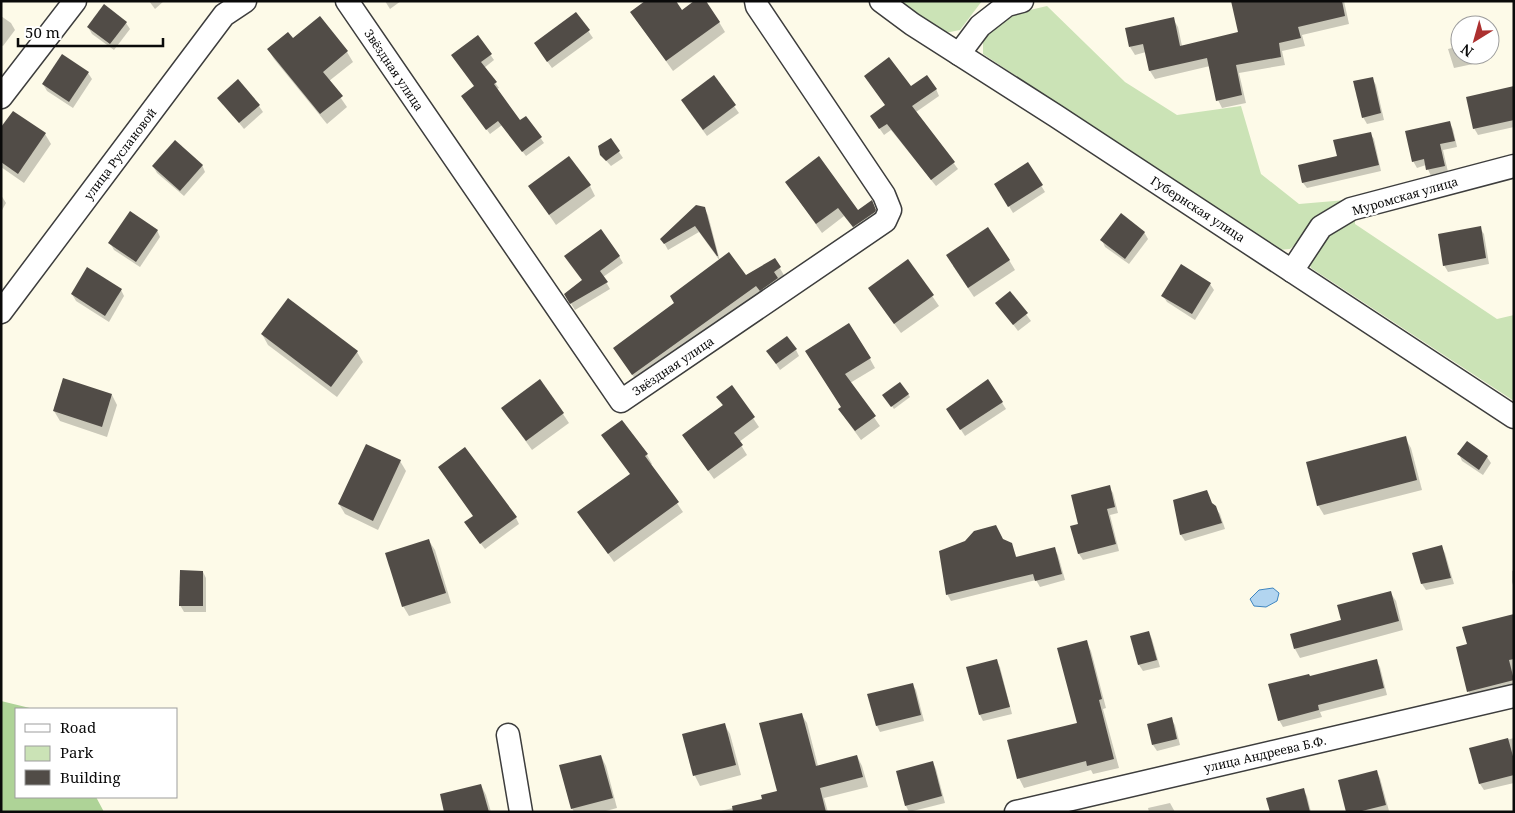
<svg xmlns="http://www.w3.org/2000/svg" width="1515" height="813" viewBox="0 0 1515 813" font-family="'Noto Serif',serif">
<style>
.green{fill:#cbe3b6}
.forest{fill:#aed397}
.water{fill:#b2d5f0;stroke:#3f86c0}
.shadow{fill:#0003}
.building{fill:#514c47}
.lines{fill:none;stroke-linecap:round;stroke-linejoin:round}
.minor-casing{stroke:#3d3d3d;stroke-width:25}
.minor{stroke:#fff;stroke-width:22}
.labels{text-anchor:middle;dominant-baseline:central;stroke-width:5;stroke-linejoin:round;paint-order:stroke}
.street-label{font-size:12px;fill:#0a0a0a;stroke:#fff}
</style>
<rect width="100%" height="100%" fill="#fdfae8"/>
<!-- green -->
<g class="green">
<path d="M900,1H982L960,30L945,33Z"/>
<path d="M1047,6L1125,82L1177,115L1241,106L1261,174L1299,204L1346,200L1290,249L1278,250L983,54V42L989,30L1013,14Z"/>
<path d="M1355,217V224L1497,319L1514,315V401L1311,268L1309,263L1328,232Z"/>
</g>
<!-- forest -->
<path class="forest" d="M1,701L34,709H16V797H96L104,812H1Z"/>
<!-- water -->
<path class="water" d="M1273,588L1279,593L1277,601L1266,607L1254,606L1250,599L1259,590Z"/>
<!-- shadow -->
<g class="shadow">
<path d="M149,1H164L155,9Z"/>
<path d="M385,1H401L390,9Z"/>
<path d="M1233,1H1344L1349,24L1302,35L1305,46L1282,51L1285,65L1239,73L1246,103L1222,108L1218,100L1210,66L1155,79L1150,71L1146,52L1135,55L1130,47L1173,19L1178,27L1182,46L1240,33Z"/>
<path d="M682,12L719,22L725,32L673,71L638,22Z"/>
<path d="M576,13L593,38L552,68L539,50Z"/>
<path d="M1,16L11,23L15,30L3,46L1,45Z"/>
<path d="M319,18L347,52L353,62L329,81L347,107L327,124L274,59L268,49L293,40Z"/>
<path d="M126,23L130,29L114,50L92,34L88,27Z"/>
<path d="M478,37L494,60L484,68L499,88L497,89L520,122L526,117L544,143L526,156L502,125L490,134L466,101L475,87Z"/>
<path d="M1460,46V55H1471L1473,64L1454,68L1448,49Z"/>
<path d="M88,73L92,79L73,108L47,91L43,84Z"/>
<path d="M713,77L739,113L707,136L686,107Z"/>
<path d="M1372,78L1376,85L1384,120L1367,124L1363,117Z"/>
<path d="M1514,87V127L1478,135L1474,128Z"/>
<path d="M911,88L936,89L939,96L916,112L958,169L936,186L891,130L884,135L875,122Z"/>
<path d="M219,98L259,106L263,112L244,129Z"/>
<path d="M13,112L45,134L51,144L24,183L1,167V130Z"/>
<path d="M1449,122L1453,129L1457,147L1443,150L1448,172L1431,176L1426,165L1417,168L1413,161Z"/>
<path d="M1370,133L1374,139L1381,171L1307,188L1303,183L1299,166L1338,157Z"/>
<path d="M619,152L623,158L611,166L601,155Z"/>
<path d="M1028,164L1045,192L1013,213L996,184Z"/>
<path d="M202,165L205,172L184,196L157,173L153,166Z"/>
<path d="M786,182L858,212L871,202L880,220L859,235L844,216L822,233Z"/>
<path d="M529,186H590L595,196L556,225Z"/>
<path d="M1,195L6,203L1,212Z"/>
<path d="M704,208L708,215L720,261L746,277L775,260L785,277L638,383L614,348L675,303L720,261L699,232L668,250L662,239Z"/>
<path d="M1480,228L1484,234L1489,264L1448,272L1444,265Z"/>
<path d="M157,230L160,237L140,267L114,250L110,243Z"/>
<path d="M1144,232L1148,239L1129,264L1105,247L1102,240Z"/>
<path d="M619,256L623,263L603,277L610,289L575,310L565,294Z"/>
<path d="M1009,260L1015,270L974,297L953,266Z"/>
<path d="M908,261L939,306L901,333L876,299Z"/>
<path d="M1210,284L1214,290L1195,320L1167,302L1163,296Z"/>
<path d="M121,290L124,296L109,322L76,301L72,294Z"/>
<path d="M1010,293L1031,321L1018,331L997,303Z"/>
<path d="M288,300L357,352L363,362L337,397L268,345L262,334Z"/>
<path d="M796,350L799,356L780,370L772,358Z"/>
<path d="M870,359L875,368L850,383L880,426L861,440L845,418L842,408L812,360Z"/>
<path d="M988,381L1006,409L965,436L952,416Z"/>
<path d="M732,387L759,427L739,442L747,455L714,479L683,436L723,406L718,397Z"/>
<path d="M908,394L910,397L894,409L886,398Z"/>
<path d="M112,395L117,405L107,437L60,421L54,411Z"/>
<path d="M502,408L563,414L569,423L532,450Z"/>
<path d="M622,421L647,455L652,464L651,465L683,512L614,562L579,513L631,475Z"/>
<path d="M1405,438L1411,448L1422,490L1324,515L1318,505Z"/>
<path d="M1459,454L1487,457L1491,463L1483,475L1462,461Z"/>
<path d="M400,461L406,471L378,530L345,514L339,504Z"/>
<path d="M1109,487L1113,493L1118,513L1110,515L1119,551L1083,560L1079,554L1080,524Z"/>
<path d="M1174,500L1213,505L1220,514L1225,529L1185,541L1181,535Z"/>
<path d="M474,516L516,518L519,524L485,549L469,529Z"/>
<path d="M1003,540L1011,544L1017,558L1054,548L1058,555L1065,580L1040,587L1036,580L951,601L947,594Z"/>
<path d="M429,541L435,550L451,603L409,616L403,606Z"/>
<path d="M1441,546L1445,553L1454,584L1426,590L1422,584L1414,554Z"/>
<path d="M1514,570V588L1512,582V571Z"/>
<path d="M203,572L206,578V612H184L180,605Z"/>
<path d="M1390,592L1396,601L1403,630L1300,658L1295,649Z"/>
<path d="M1514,615V690L1474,701L1469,692L1457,648L1468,645Z"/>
<path d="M1149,632L1152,639L1160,667L1143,671L1139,665L1132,636Z"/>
<path d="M1086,641L1091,651L1106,708L1103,709L1119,768L1093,774L1091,770L1024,788L1019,778L1078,723Z"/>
<path d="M996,660L1000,667L1012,714L983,721L980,715L967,668Z"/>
<path d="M1376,661L1380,667L1387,695L1320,712L1322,717L1283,727L1279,720L1310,678Z"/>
<path d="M912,684L916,690L924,721L880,732L877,726L869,695Z"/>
<path d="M801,714L807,723L818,766L857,756L862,766L868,787L824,798L828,812H717L764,800L779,792Z"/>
<path d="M1171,719L1175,725L1180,745L1157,751L1153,745Z"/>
<path d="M724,724L730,734L741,775L700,786L695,776L684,735Z"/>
<path d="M1514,738V783L1484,790L1480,784L1471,749Z"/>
<path d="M601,756L606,766L617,808L602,812H574L572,808Z"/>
<path d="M933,763L936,769L945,803L909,812L906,806Z"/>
<path d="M1376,772L1380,778L1389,811L1347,812Z"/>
<path d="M481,785L486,795L491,812H446Z"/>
<path d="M1303,790L1307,796L1311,812H1271Z"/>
<path d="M1170,803L1175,812H1149L1148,808Z"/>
</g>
<!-- building -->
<g class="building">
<path d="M645,1H676L682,10L694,1H706L720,22L666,61L630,12Z"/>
<path d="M1231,1H1342L1345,16L1298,27L1301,38L1279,43L1281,57L1236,65L1242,95L1216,101L1207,58L1149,71L1143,44L1129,47L1125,28L1174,17L1180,46L1238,32Z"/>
<path d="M104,4L127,22L110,44L87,27Z"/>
<path d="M576,12L590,30L547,62L534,43Z"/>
<path d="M320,16L348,51L323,72L343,96L320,114L267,49L288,32L293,38Z"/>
<path d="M478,35L492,54L481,62L497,82L494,84L520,120L526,116L542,137L522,152L498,121L486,130L461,96L474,86L451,55Z"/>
<path d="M62,54L89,72L69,102L42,84Z"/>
<path d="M889,57L911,86L927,75L937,89L912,106L955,162L931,180L887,124L879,129L870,116L885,105L864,76Z"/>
<path d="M714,75L736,105L703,130L681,100Z"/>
<path d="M1373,77L1381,113L1362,118L1353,81Z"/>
<path d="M238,79L260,105L239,123L217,98Z"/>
<path d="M1514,86V120L1473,129L1466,97Z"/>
<path d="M13,111L46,133L18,174L1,162V127Z"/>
<path d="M1450,121L1455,141L1440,144L1445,166L1426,170L1424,159L1412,162L1405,131Z"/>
<path d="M1371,132L1379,165L1302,183L1298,165L1337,156L1333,140Z"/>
<path d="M611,138L620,151L606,161L600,155L598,146Z"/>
<path d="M175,140L203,165L180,191L152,166Z"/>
<path d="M569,156L591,185L549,215L528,186Z"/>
<path d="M819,156L858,210L872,200L876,210L875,212L853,227L838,208L816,224L785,182Z"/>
<path d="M1028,162L1043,185L1008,207L994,184Z"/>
<path d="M696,205L705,207L718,256H717L695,226L664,244L660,239Z"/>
<path d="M130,211L158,230L136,262L108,243Z"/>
<path d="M1121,213L1145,232L1125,259L1100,240Z"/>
<path d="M1481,226L1486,258L1443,266L1438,234Z"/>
<path d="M988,227L1010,260L968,288L946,255Z"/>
<path d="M601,229L620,256L600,271L608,282L570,304L564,294L582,280L564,256Z"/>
<path d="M729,252L746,275L775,258L781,267L774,272L778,278L760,291L756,286L632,375L613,348L674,303L670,296Z"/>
<path d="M908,259L934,295L894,324L868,288Z"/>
<path d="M1181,264L1211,283L1192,314L1161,296Z"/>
<path d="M87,267L122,289L105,316L71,294Z"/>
<path d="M1010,291L1028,313L1013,325L995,303Z"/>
<path d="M288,298L358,351L331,387L261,334Z"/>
<path d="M849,323L871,358L845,374L876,416L855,431L838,409L841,407L805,351Z"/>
<path d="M787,336L797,349L776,364L766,351Z"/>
<path d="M63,378L112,394L102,427L53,411Z"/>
<path d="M540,379L564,413L526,441L501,408Z"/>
<path d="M988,379L1003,402L960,430L946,409Z"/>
<path d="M900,382L909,394L891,407L882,395Z"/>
<path d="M732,385L755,417L734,433L743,445L708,471L682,435L723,405L716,397Z"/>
<path d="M622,420L648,454L645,456L679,502L608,554L577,512L630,474L601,435Z"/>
<path d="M1406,436L1417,480L1317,506L1306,462Z"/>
<path d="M1467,441L1488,456L1479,470L1457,454Z"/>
<path d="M366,444L401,460L373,521L338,504Z"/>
<path d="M465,447L517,517L480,544L464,522L473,516L438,467Z"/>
<path d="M1110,485L1115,507L1107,509L1116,544L1078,554L1070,526L1078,524L1071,495Z"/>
<path d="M1207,490L1212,503L1216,506L1222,523L1180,535L1173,500Z"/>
<path d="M996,525L1003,539L1012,543L1016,557L1055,547L1062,574L1035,581L1033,574L946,595L939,551L965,541L974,531Z"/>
<path d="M429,539L446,593L402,607L385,553Z"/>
<path d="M1442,545L1451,578L1421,584L1412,553Z"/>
<path d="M180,570L203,571V606H179Z"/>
<path d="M1391,591L1399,621L1294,649L1290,634L1341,620L1337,605Z"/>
<path d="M1514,614V659L1509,660L1514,680L1467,692L1456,647L1467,644L1462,627Z"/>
<path d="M1149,631L1157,660L1138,665L1130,636Z"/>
<path d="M1087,640L1102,699L1099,700L1114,759L1087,766L1086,761L1017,779L1007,740L1077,723L1057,648Z"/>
<path d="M997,659L1010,707L979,715L966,667Z"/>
<path d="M1377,659L1384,688L1318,705L1319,710L1278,721L1268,684L1309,674L1310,676Z"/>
<path d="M913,683L921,715L876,726L867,694Z"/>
<path d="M802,713L816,766L857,755L863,777L820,788L826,812H733L732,806L762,799L761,795L777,791L759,723Z"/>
<path d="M1172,717L1177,739L1152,745L1147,724Z"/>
<path d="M725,723L736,765L693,776L682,734Z"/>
<path d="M1508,738L1514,760V775L1479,784L1469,748Z"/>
<path d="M601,755L613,798L571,809L559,765Z"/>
<path d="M933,761L942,796L905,806L896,771Z"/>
<path d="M1377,770L1386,805L1358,812H1346L1338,780Z"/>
<path d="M481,784L489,812H444L440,794Z"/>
<path d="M1304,788L1310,812H1270L1266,798Z"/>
</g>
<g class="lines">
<defs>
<g id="minor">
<path d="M347,1L621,401L885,221L890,210L884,195L757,6L756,1"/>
<path d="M881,1L912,24L1056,116L1514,417"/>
<path d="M959,54L980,26L1007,5L1022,1"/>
<path d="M1,97L75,1"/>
<path d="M1292,271L1321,227L1351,209L1514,166"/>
<path d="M1,312L224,15L245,1"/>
<path d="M508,735L521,812"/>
<path d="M1016,812L1514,696"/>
</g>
</defs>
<!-- minor casing -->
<use href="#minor" class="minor-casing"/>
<!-- minor -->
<use href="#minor" class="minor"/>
</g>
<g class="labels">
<!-- street labels -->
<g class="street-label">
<text transform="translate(394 70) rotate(56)">Звёздная улица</text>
<text transform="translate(120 154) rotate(-53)">улица Руслановой</text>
<text transform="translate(1405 196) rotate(-16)">Муромская улица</text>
<text transform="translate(1198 209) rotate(33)">Губернская улица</text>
<text transform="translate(673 366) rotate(-34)">Звёздная улица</text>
<text transform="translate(1265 754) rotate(-13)">улица Андреева Б.Ф.</text>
</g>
</g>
<!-- border -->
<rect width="1515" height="813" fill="none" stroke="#0a0a0a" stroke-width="5"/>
<!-- legend -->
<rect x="15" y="708" width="162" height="90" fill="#ffffff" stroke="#9d9d9d"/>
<rect x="25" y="724" width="25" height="8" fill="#ffffff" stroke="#9d9d9d"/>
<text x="60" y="733" font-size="15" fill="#0a0a0a">Road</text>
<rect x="25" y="746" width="25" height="15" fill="#cbe3b6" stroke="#9d9d9d"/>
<text x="60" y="758" font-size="15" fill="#0a0a0a">Park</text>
<rect x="25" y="770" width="25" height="15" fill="#514c47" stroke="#9d9d9d"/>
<text x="60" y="783" font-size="15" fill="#0a0a0a">Building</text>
<!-- north arrow -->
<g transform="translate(1475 40) rotate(217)"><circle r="24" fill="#ffffff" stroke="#9d9d9d"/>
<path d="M0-4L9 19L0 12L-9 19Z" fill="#ac302f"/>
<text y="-8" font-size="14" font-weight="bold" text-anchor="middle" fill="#0a0a0a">N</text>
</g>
<!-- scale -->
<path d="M18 38v8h145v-8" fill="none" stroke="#0a0a0a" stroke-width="2.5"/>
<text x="25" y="38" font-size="15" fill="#0a0a0a" stroke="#ffffff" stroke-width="4" paint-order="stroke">50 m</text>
</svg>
